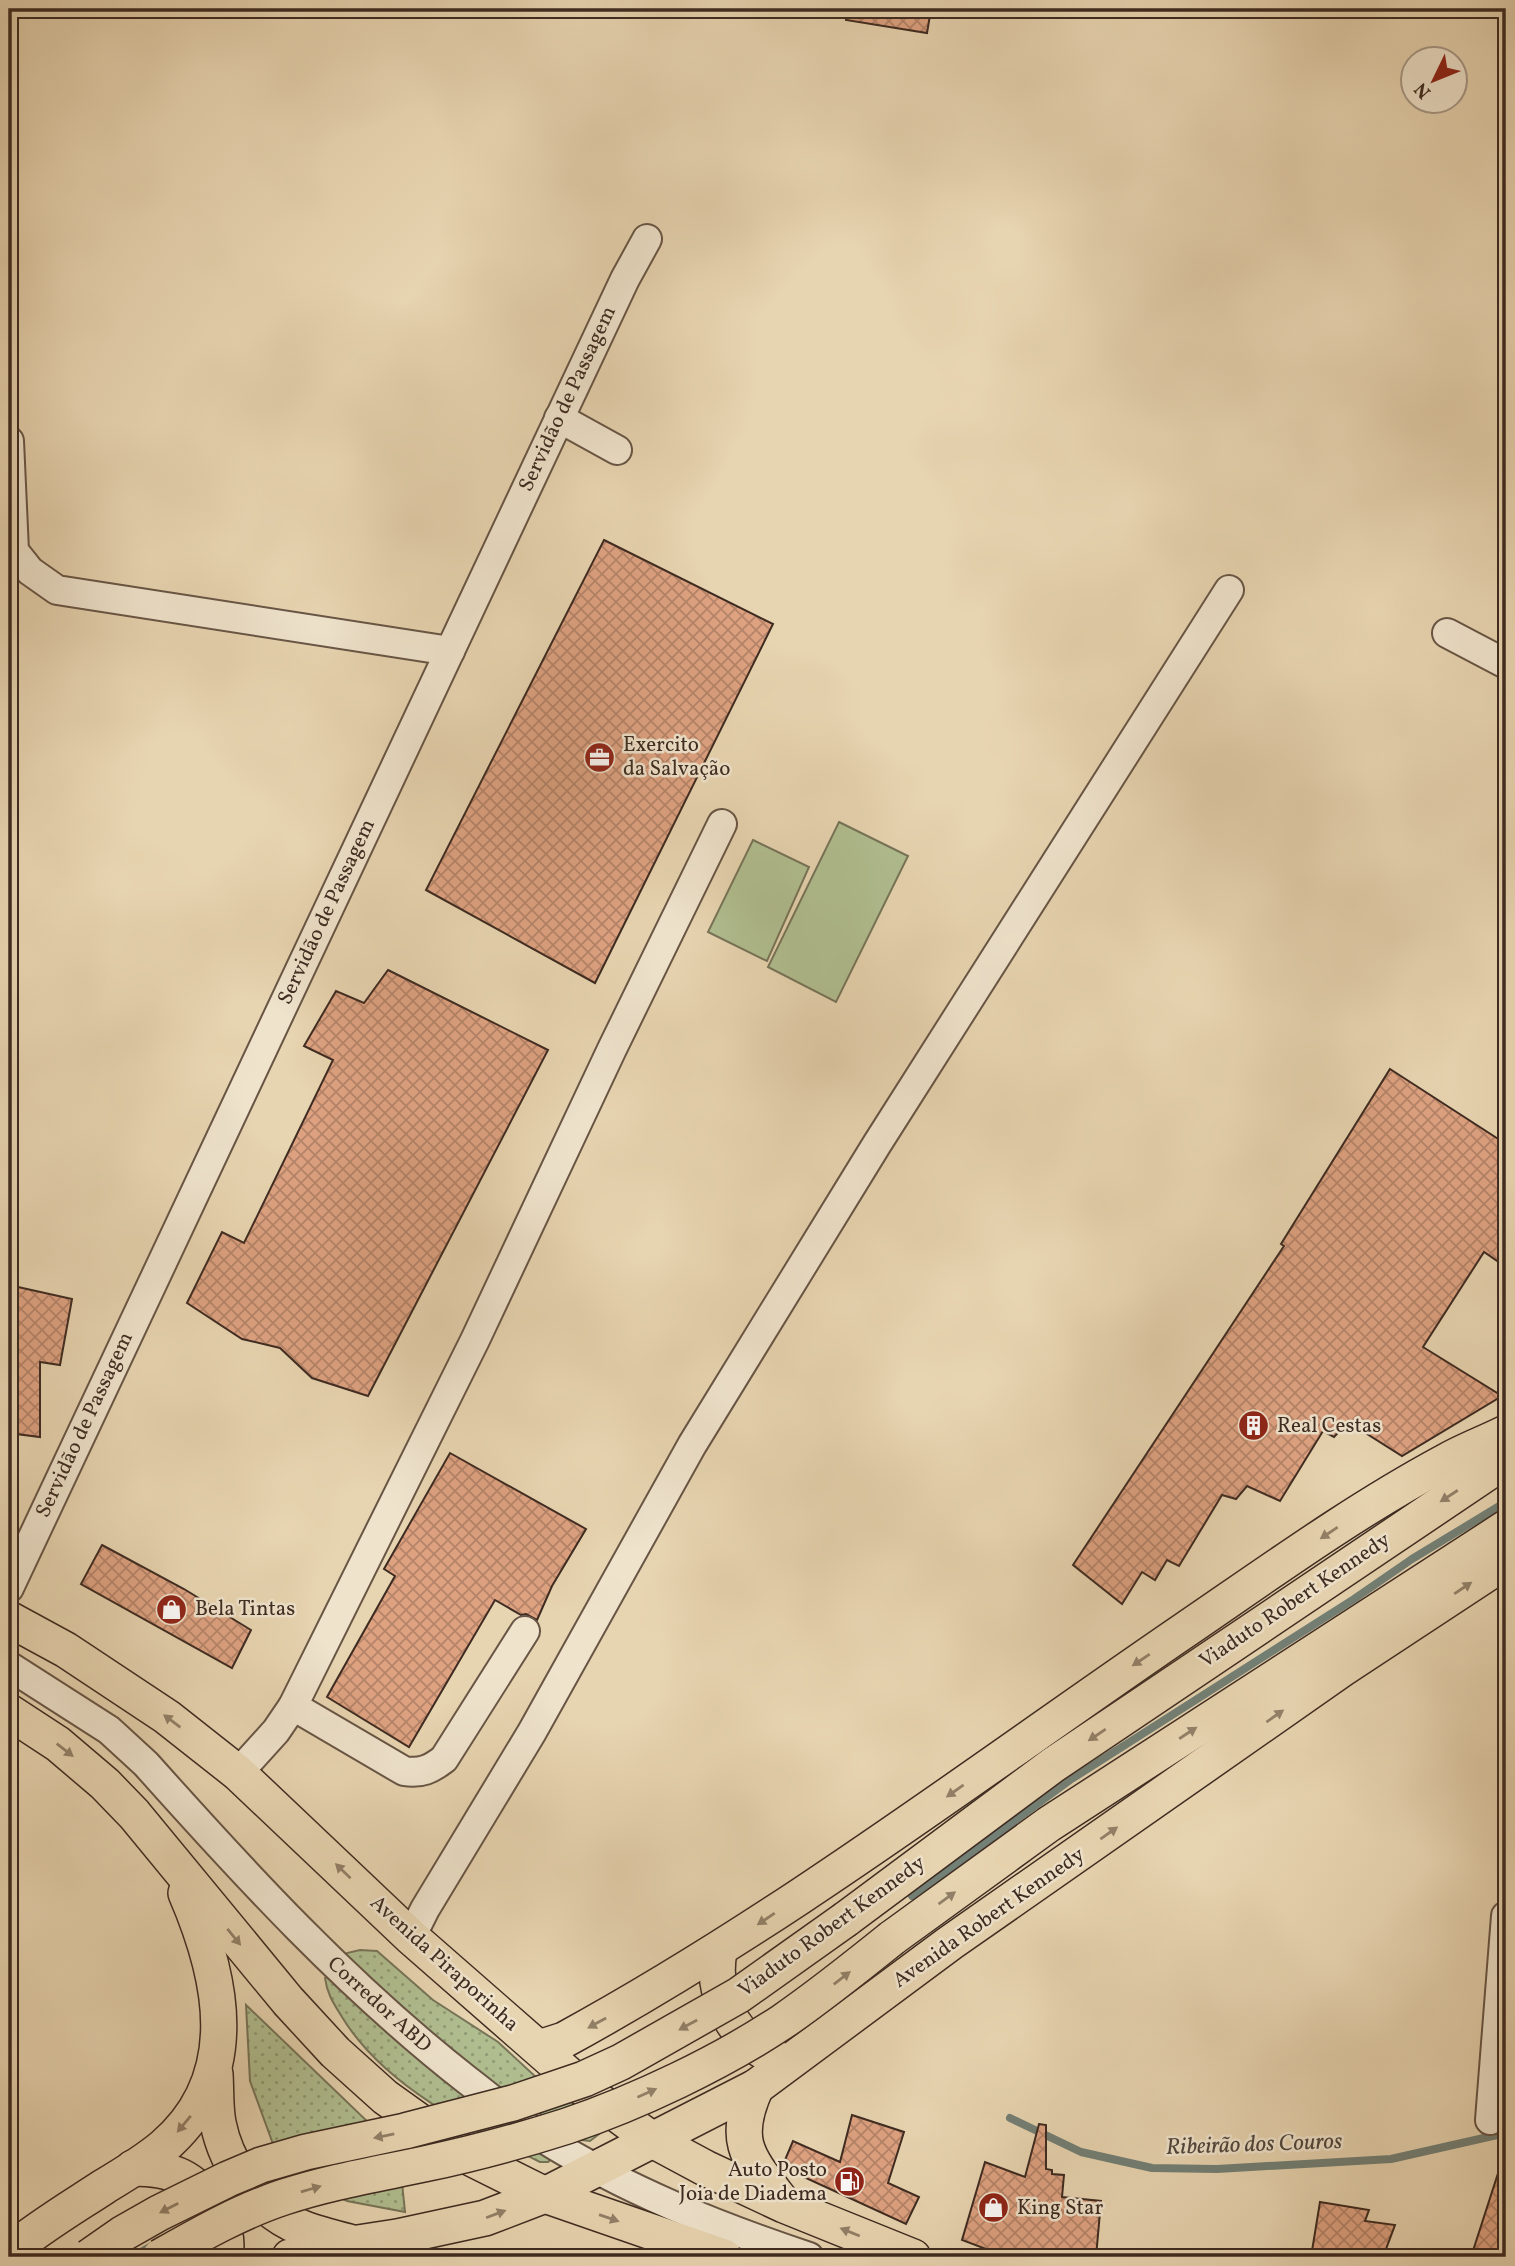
<svg xmlns="http://www.w3.org/2000/svg" width="1515" height="2266" viewBox="0 0 1515 2266" font-family="Vollkorn,serif">
<style>
.grass{fill:url(#grass-dots);stroke:#777458;stroke-width:2}
.pitch{fill:#b0be90;stroke:#777458;stroke-width:2}
.lines{fill:none;stroke-linecap:round;stroke-linejoin:round}
.stream{stroke:#738076;stroke-width:8}
.building{fill:url(#building-cross-hatch);stroke:#3e2b21;stroke-width:2}
.minor-casing{stroke:#685545;stroke-width:32}
.major-casing{stroke:#3e2b21;stroke-width:38}
.minor{stroke:#efe3cc;stroke-width:28}
.major{stroke:#e7d4b0;stroke-width:35}
.major-bridge-casing{stroke:#3e2b21;stroke-width:38;stroke-linecap:butt}
.major-bridge{stroke:#e7d4b0;stroke-width:35}
.oneway{fill:#928068}
.labels{text-anchor:middle;dominant-baseline:central;stroke-width:5;stroke-linejoin:round;paint-order:stroke}
.street-label{font-size:21px;fill:#3e2b21;stroke:#efe3cc}
.poi-label{font-size:21px;fill:#3e2b21;stroke:#efe3cc;text-anchor:start}
.water-label{font-size:23px;font-style:italic;fill:#50473d;stroke:#efe3cc}
</style>
<defs>
<pattern id="grass-dots" width="8" height="8" patternUnits="userSpaceOnUse" patternTransform="scale(1.75)"><rect width="8" height="8" fill="#b0be90"/><path d="M2 2h.1M6 6h.1" fill="none" stroke="#919b75" stroke-width="1.8" stroke-linecap="round"/></pattern>
<pattern id="building-cross-hatch" width="8" height="8" patternUnits="userSpaceOnUse" patternTransform="scale(1.75)"><rect width="8" height="8" fill="#dea281"/><path d="M0 0l8 8M0 8l8-8" fill="none" stroke="#b58469"/></pattern>
</defs>
<rect width="100%" height="100%" fill="#e7d4b0"/>
<filter id="stains"><feTurbulence type="fractalNoise" baseFrequency=".00286" numOctaves="4"/><feColorMatrix values="0 0 0 0 .2 0 0 0 0 .09 0 0 0 0 .02 0 0 0 .5 -.17"/></filter>
<radialGradient id="worn" r=".72"><stop offset=".6" stop-color="#630" stop-opacity="0"/><stop offset="1" stop-color="#630" stop-opacity=".3"/></radialGradient>
<!-- grass -->
<g class="grass">
<path d="M360,1950L377,1951L433,2000L498,2042L538,2079L604,2125L603,2131L590,2141L581,2140L486,2079L400,2012L346,1956L347,1953Z"/>
<path d="M330,1972L559,2153L548,2162H540C470,2128 384,2086 342,2017C334,2004 327,1994 325,1978Z"/>
<path d="M246,2005L369,2123L402,2183L405,2212L347,2201L316,2185L273,2144L250,2081Z"/>
</g>
<!-- pitch -->
<g class="pitch">
<path d="M839,822L908,856L836,1002L768,967Z"/>
<path d="M753,840L809,867L767,961L708,932Z"/>
</g>
<g class="lines">
<!-- stream -->
<g class="stream">
<path d="M912,1896L1070,1780L1354,1599L1412,1559L1506,1502"/>
<path d="M1010,2118L1081,2152L1152,2168L1217,2169L1391,2159L1506,2133"/>
<path d="M132,2257L152,2246"/>
</g>
</g>
<!-- building -->
<g class="building">
<path d="M847,9H931L927,33L846,20Z"/>
<path d="M604,540L773,624L595,983L426,890Z"/>
<path d="M388,970L548,1050L368,1396L312,1378L280,1348L242,1339L187,1303L222,1232L244,1243L333,1060L304,1046L336,991L364,1003Z"/>
<path d="M1390,1069L1506,1144V1267L1484,1252L1423,1347L1502,1396L1402,1456L1348,1422L1334,1437L1323,1431L1280,1501L1247,1486L1236,1499L1222,1495L1179,1566L1167,1560L1155,1580L1142,1572L1122,1604L1073,1565L1284,1246L1281,1244Z"/>
<path d="M9,1285L72,1299L60,1365L40,1362V1437L9,1433Z"/>
<path d="M450,1453L586,1529L552,1586L537,1620L526,1614L521,1615L495,1600L409,1747L327,1697L395,1576L384,1569Z"/>
<path d="M102,1545L184,1589L251,1630L232,1668L81,1584Z"/>
<path d="M852,2115L904,2132L888,2183L919,2197L906,2224L782,2167L793,2141L840,2162Z"/>
<path d="M1039,2124L1046,2125V2169L1052,2170V2174L1064,2175L1062,2197L1101,2201L1096,2257H1007L962,2240L985,2162L1025,2177Z"/>
<path d="M1502,2161L1506,2162V2257H1471Z"/>
<path d="M1320,2202L1369,2210L1365,2221L1395,2225L1383,2257H1311Z"/>
</g>
<g class="lines">
<defs>
<g id="minor">
<path d="M559,418L617,450"/>
<path d="M9,441L14,551L30,571L57,590L450,651"/>
<path d="M1447,633L1506,664"/>
<path d="M9,1588L625,279L647,239"/>
<path d="M9,1666L109,1730L146,1764C246,1876 348,1987 467,2080C492,2099 517,2121 543,2138C626,2190 716,2226 809,2257"/>
<path d="M293,1706L404,1771C421,1774 431,1769 444,1759L525,1631"/>
<path d="M238,1773L276,1731L293,1706L475,1340L612,1049L722,824"/>
<path d="M411,1937L425,1909L532,1732L692,1445L877,1144L1229,590"/>
<path d="M1490,2120L1506,1916"/>
</g>
<g id="major">
<path d="M9,1619L66,1650L167,1717L238,1773L411,1937L595,2098L651,2139L705,2168L784,2205L913,2257"/>
<path d="M9,1712L58,1744L105,1784L134,1814L288,2001L335,2052L385,2097L469,2157L545,2195L724,2257"/>
<path d="M846,1919L1053,1765L1506,1460"/>
<path d="M892,1938L1049,1824L1506,1528"/>
<path d="M719,1951C711,1996 732,2037 774,2057"/>
<path d="M539,2048L564,2040C782,1921 980,1770 1185,1630C1270,1572 1354,1511 1445,1462C1464,1451 1486,1443 1506,1433"/>
<path d="M215,2074C216,2090 215,2107 218,2123C227,2168 259,2211 302,2228C317,2234 333,2238 349,2242"/>
<path d="M756,2087C731,2142 748,2158 782,2202"/>
<path d="M133,2168C172,2168 195,2177 215,2211C224,2226 228,2239 225,2257"/>
<path d="M9,2252C39,2227 73,2207 105,2186C125,2174 145,2162 163,2147C244,2078 223,1979 186,1893"/>
<path d="M290,2257L332,2247L397,2237L485,2218L545,2195L756,2087L950,1943L1342,1669L1506,1561"/>
</g>
</defs>
<!-- minor casing -->
<use href="#minor" class="minor-casing"/>
<!-- major casing -->
<use href="#major" class="major-casing"/>
<!-- minor -->
<use href="#minor" class="minor"/>
<!-- major -->
<use href="#major" class="major"/>
<defs>
<g id="major-bridge">
<path d="M89,2257L122,2234L159,2213L228,2179L261,2165L306,2152L405,2131L513,2103L584,2079L621,2062L739,1995L846,1919"/>
<path d="M160,2257C199,2235 241,2211 284,2197C329,2182 377,2174 424,2164C472,2154 520,2141 567,2126C638,2102 720,2063 782,2022C820,1996 856,1967 892,1938"/>
</g>
</defs>
<!-- major-bridge casing -->
<use href="#major-bridge" class="major-bridge-casing"/>
<!-- major-bridge -->
<use href="#major-bridge" class="major-bridge"/>
</g>
<!-- one-way arrows -->
<defs><path id="oneway-solid" d="M-6-.8H1V-3.2L6.5 0L1 3.2V.8H-6Z" transform="scale(1.75)"/></defs>
<g class="oneway">
<use href="#oneway-solid" transform="translate(1449 1496) rotate(147)"/>
<use href="#oneway-solid" transform="translate(1329 1533) rotate(146)"/>
<use href="#oneway-solid" transform="translate(1463 1588) rotate(-34)"/>
<use href="#oneway-solid" transform="translate(1141 1660) rotate(146)"/>
<use href="#oneway-solid" transform="translate(1275 1716) rotate(-35)"/>
<use href="#oneway-solid" transform="translate(172 1721) rotate(-143)"/>
<use href="#oneway-solid" transform="translate(1188 1733) rotate(-33)"/>
<use href="#oneway-solid" transform="translate(1097 1735) rotate(146)"/>
<use href="#oneway-solid" transform="translate(65 1750) rotate(38)"/>
<use href="#oneway-solid" transform="translate(955 1791) rotate(145)"/>
<use href="#oneway-solid" transform="translate(1109 1833) rotate(-35)"/>
<use href="#oneway-solid" transform="translate(343 1871) rotate(-136)"/>
<use href="#oneway-solid" transform="translate(947 1898) rotate(-36)"/>
<use href="#oneway-solid" transform="translate(766 1919) rotate(146)"/>
<use href="#oneway-solid" transform="translate(234 1937) rotate(51)"/>
<use href="#oneway-solid" transform="translate(842 1978) rotate(-38)"/>
<use href="#oneway-solid" transform="translate(597 2023) rotate(151)"/>
<use href="#oneway-solid" transform="translate(688 2025) rotate(151)"/>
<use href="#oneway-solid" transform="translate(647 2093) rotate(-24)"/>
<use href="#oneway-solid" transform="translate(184 2124) rotate(130)"/>
<use href="#oneway-solid" transform="translate(384 2136) rotate(169)"/>
<use href="#oneway-solid" transform="translate(311 2189) rotate(-16)"/>
<use href="#oneway-solid" transform="translate(169 2208) rotate(153)"/>
<use href="#oneway-solid" transform="translate(496 2214) rotate(-21)"/>
<use href="#oneway-solid" transform="translate(609 2218) rotate(19)"/>
<use href="#oneway-solid" transform="translate(850 2232) rotate(-158)"/>
</g>
<!-- icons -->
<defs>
<symbol id="office-disc" viewBox="-11 -11 22 22"><circle r="9.5" fill="#8f2418" stroke="#efe3cc"/><path d="M-6-3h4V-5.5h4V-3h4V5H-6ZM-1-4.5V-3h2v-1.5ZM-6 0V1H6V0Z" fill="#fff"/></symbol>
<symbol id="building-disc" viewBox="-11 -11 22 22"><circle r="9.5" fill="#8f2418" stroke="#efe3cc"/><path d="M-4-6H4V6H1V3H-1V6H-4ZM-2.5-4.3h1.7v1.8h-1.7ZM.8-4.3h1.7v1.8H.8ZM-2.5-1h1.7V.8h-1.7ZM.8-1h1.7V.8H.8Z" fill="#fff"/></symbol>
<symbol id="shop-disc" viewBox="-11 -11 22 22"><circle r="9.5" fill="#8f2418" stroke="#efe3cc"/><path d="M-5-2.5h2.3a2.7 3.5 0 0 1 5.4 0H5L5.5 6h-11ZM-1.5-2.5h3a1.5 2.3 0 0 0-3 0Z" fill="#fff"/></symbol>
<symbol id="fuel-disc" viewBox="-11 -11 22 22"><circle r="9.5" fill="#8f2418" stroke="#efe3cc"/><path d="M-5.5-6h7V0h2V4h1.3V-2.5L3-4.5l.8-.8L6-3V5H2.5V1h-1V6h-7ZM-4.2-4.7v3.2H.2V-4.7Z" fill="#fff"/></symbol>
</defs>
<g fill-rule="evenodd">
<use href="#office-disc" x="582" y="740" width="35" height="35"/>
<use href="#building-disc" x="1236" y="1408" width="35" height="35"/>
<use href="#shop-disc" x="154" y="1592" width="35" height="35"/>
<use href="#fuel-disc" x="832" y="2164" width="35" height="35"/>
<use href="#shop-disc" x="976" y="2190" width="35" height="35"/>
</g>
<g class="labels">
<!-- street labels -->
<g class="street-label">
<text transform="translate(568 399) rotate(-65)">Servidão de Passagem</text>
<text transform="translate(327 912) rotate(-65)">Servidão de Passagem</text>
<text transform="translate(85 1425) rotate(-65)">Servidão de Passagem</text>
<text transform="translate(1295 1601) rotate(-34)">Viaduto Robert Kennedy</text>
<text transform="translate(989 1918) rotate(-35)">Avenida Robert Kennedy</text>
<text transform="translate(832 1927) rotate(-36)">Viaduto Robert Kennedy</text>
<text transform="translate(444 1964) rotate(42)">Avenida Piraporinha</text>
<text transform="translate(379 2005) rotate(42)">Corredor ABD</text>
</g>
<!-- poi labels -->
<g class="poi-label">
<text x="623" y="745">Exercito<tspan x="623" dy="24">da Salvação</tspan></text>
<text x="1277" y="1426">Real Cestas</text>
<text x="195" y="1609">Bela Tintas</text>
<text x="827" y="2170" text-anchor="end">Auto Posto<tspan x="827" dy="24">Joia de Diadema</tspan></text>
<text x="1017" y="2208">King Star</text>
</g>
<!-- water labels -->
<g class="water-label">
<text transform="translate(1254 2145) rotate(-2)">Ribeirão dos Couros</text>
</g>
</g>
<!-- margin -->
<rect width="1515" height="2266" fill="none" stroke="#e7d4b0" stroke-width="35"/>
<rect x="10" y="10" width="1494" height="2245" fill="none" stroke="#3e2b21" stroke-width="3.5"/>
<rect x="18" y="18" width="1480" height="2231" fill="none" stroke="#3e2b21" stroke-width="2"/>
<!-- north arrow -->
<g transform="translate(1434 80) rotate(227)"><circle r="33" fill="#efe3cc" stroke="#a89988" stroke-width="2"/>
<path d="M0-5L12 26L0 18L-12 26Z" fill="#8f2418"/>
<text y="-10" font-size="19" font-weight="bold" text-anchor="middle" fill="#3e2b21">N</text>
</g>
<rect width="100%" height="100%" filter="url(#stains)"/>
<rect width="100%" height="100%" fill="url(#worn)"/>
</svg>
